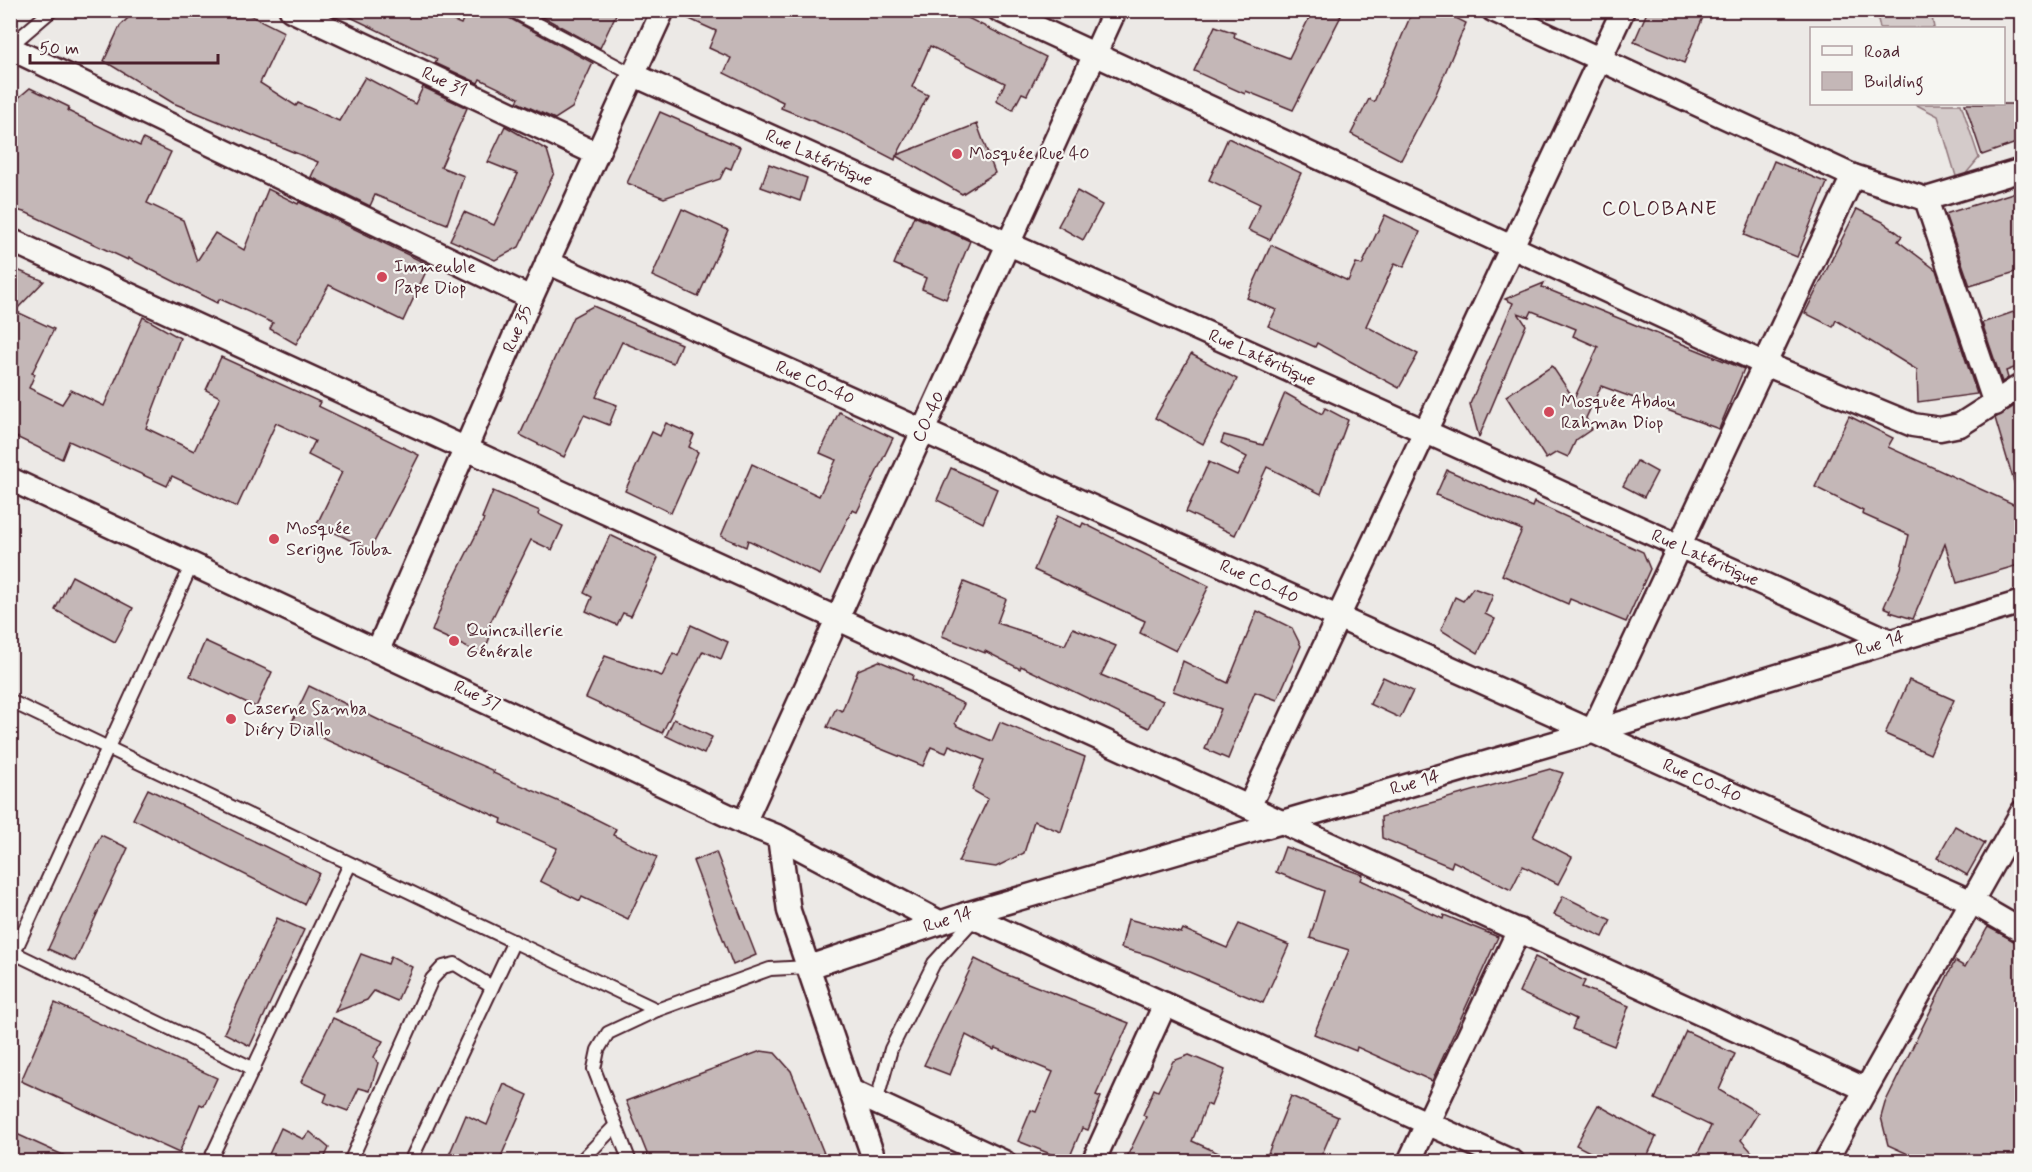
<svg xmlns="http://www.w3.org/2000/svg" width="2032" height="1172" viewBox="0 0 2032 1172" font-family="Mynerve,sans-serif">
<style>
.green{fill:#d4cbca;stroke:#8f757a;stroke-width:1.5}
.building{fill:#c4b7b7;stroke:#4a1f2b;stroke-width:1.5}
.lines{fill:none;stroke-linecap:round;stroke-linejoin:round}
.lane-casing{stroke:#4a1f2b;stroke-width:16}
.street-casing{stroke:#4a1f2b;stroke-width:27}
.lane{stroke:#f6f6f2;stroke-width:12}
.street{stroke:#f6f6f2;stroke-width:22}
.poi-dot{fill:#d1495b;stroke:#f6f6f2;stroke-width:2}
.labels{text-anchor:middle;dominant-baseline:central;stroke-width:4.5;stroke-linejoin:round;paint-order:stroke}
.street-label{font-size:18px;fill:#4a1f2b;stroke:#f6f6f2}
.poi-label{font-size:18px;fill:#4a1f2b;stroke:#f6f6f2;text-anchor:start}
.neighbourhood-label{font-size:20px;letter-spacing:1.5px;fill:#4a1f2b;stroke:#f6f6f2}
</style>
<rect width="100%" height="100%" fill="#ece9e6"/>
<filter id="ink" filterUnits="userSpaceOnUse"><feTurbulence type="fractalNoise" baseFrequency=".0167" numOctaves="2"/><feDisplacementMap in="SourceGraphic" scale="12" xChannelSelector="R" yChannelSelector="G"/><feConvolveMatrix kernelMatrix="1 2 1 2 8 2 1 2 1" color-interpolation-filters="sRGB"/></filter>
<g filter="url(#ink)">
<!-- green -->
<g class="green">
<path d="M1876,11H1931L1934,28H1880Z"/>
<path d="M1915,104H1961L1979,158L1958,183L1938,116Z"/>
</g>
<!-- building -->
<g class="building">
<path d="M136,10H240L284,32L260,83L296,106L298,103L339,121L365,77L415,104L423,87L467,108L441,167L464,176L447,224L375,195L370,206L311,177L318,162L173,103L104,61L120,26Z"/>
<path d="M336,10H428L461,24L467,10H503L507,17L593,63L572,108L555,119L517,102L519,98L480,79L478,83L435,63L437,59Z"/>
<path d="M530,10H618L600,48Z"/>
<path d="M676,10H952L1046,57L1027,95L1022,93L1013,110L996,101L1005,83L930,46L912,87L928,95L897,155L977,124L995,173L962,194L896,156L895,160L845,134L781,108L783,102L724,73L731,58L709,48L716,31L676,13Z"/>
<path d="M1313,10H1329L1341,16L1293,110L1246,91L1245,94L1194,71L1215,26L1235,33L1234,37L1289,58Z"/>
<path d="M1413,10H1440L1466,23L1436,94L1401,160L1351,134L1369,99L1374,102Z"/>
<path d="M1648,10H1706L1684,63L1634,42Z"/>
<path d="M30,88L69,107L68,111L140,146L143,139L171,152L147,203L183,220L197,261L215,233L244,250L268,189L298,204L299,202L429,265L403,321L329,285L296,344L270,329L273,323L220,299L217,303L128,258V260L27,213L10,208V105Z"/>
<path d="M1965,104H2022V124L2014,127L2019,142L1982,155Z"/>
<path d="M660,112L740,147L731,169L726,167L720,179L664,198L627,183Z"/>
<path d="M505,126L547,150L554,173L519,247L495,260L450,240L464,212L494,225L518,174L488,162Z"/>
<path d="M1228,138L1301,173L1270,240L1248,230L1260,204L1209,180Z"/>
<path d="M1774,161L1827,183L1797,257L1744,235Z"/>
<path d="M769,164L807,178L800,201L761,187Z"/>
<path d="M1077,191L1102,205L1083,240L1058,226Z"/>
<path d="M2016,192L2022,209V270L1970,286L1945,214Z"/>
<path d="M682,209L728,230L698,297L652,276Z"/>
<path d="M1857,209L1883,222L1902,236L1898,241L1936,270L1977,394L1918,402L1917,370L1836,320L1833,327L1805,313Z"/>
<path d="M1385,215L1420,232L1404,267L1395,263L1366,326L1418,354L1399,388L1317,343L1315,347L1268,326L1276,310L1247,298L1271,245L1348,281L1356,263L1362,265Z"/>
<path d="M914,216L970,241L946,299L922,289L926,278L894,264Z"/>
<path d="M10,267L44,281L15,311L54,329L32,373L35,374L29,388L62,404L71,390L104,406L143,317L180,338L146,428L194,451L220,397L206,390L221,357L320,402L318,406L419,455L370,550L317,524L342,472L308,455L315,441L276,423L237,507L172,476L167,486L69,441L62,459L10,434Z"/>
<path d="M1544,283L1542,287L1744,369L1719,429L1601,386L1586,418L1592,429L1576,440L1568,457L1557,452L1546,459L1506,396L1552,366L1574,399L1598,347L1573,336L1576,329L1532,311L1529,317L1518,313L1526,325L1479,437L1470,404L1513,303L1505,299Z"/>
<path d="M593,306L681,344L673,363L622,342L596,397L617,405L609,425L584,415L564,457L520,435L573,317Z"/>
<path d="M2022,309V365L2006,371L2008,378L2002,382L1982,323Z"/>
<path d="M1191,354L1237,379L1203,444L1155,418Z"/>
<path d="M1285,393L1322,414L1325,408L1348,420L1321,494L1267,467L1235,535L1186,512L1209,462L1237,475L1247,457L1221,443L1224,435L1263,445Z"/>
<path d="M2016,405H2022V488L2016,489L1995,418Z"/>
<path d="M839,412L893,438L857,512L852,510L820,575L748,540L746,547L721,536L752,464L819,496L836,460L820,453Z"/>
<path d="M1849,416L1893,438L1888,447L2022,508V564L1957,583L1945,544L1913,619L1890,612L1891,610L1884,607L1901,568L1909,535L1862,514L1863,511L1815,487Z"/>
<path d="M666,423L694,435L689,447L698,452L671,513L625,491L652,432L660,436Z"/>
<path d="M1637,461L1657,472L1644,497L1623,486Z"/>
<path d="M951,468L997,489L983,523L937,500Z"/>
<path d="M1447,470L1532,507L1534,502L1643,552L1650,569L1626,622L1570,599L1568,604L1502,575L1522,530L1436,495Z"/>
<path d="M493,491L540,511L538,514L563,526L552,550L531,540L488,627L493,629L483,655L432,631L447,592L484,519L482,518Z"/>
<path d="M1057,516L1081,527L1083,523L1209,586L1176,651L1140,633L1145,621L1034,570Z"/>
<path d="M610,535L658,558L631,616L623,613L617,625L586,611L592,597L584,593Z"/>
<path d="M72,576L133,608L115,642L55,610Z"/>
<path d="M964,582L1006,599L997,623L1065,645L1073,628L1116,646L1101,675L1163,701L1149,728L1021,666L1020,669L985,651V653L942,636Z"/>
<path d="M1473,588L1493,595L1485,614L1495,619L1478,653L1441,630L1455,597L1463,601Z"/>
<path d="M1257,611L1292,628L1301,646L1277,700L1255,692L1228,759L1205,749L1221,709L1173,691L1183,661L1228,683Z"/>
<path d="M691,625L728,642L721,659L703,651L662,733L586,698L605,656L662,676L673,653L678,656Z"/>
<path d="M205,641L272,672L256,707L190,676Z"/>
<path d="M879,661L913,675L912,679L964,704L955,723L957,726L992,741L1000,722L1085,757L1061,832L1034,821L1024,853L996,867L958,862L988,799L972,790L984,760L949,745L946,753L931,747L923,766L827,727L836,708L842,711L858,670Z"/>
<path d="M1383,677L1413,691L1400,718L1370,704Z"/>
<path d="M1909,680L1954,700L1930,754L1885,734Z"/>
<path d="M309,686L389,725L494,771L493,773L576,809L616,829L613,835L657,857L628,919L582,897L580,901L540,881L557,848L501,823L502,819L291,724Z"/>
<path d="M674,719L712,737L704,754L666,736Z"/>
<path d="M1550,769L1563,773L1533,837L1572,857L1558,884L1523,866L1511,890L1453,861L1451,867L1382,838L1381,817Z"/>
<path d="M148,789L319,873L304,904L133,819Z"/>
<path d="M1955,826L1985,843L1967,875L1937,858Z"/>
<path d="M101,835L128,848L75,961L48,949Z"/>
<path d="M1285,847L1363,875L1361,880L1443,919L1444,915L1498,937L1432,1081L1357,1047L1356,1051L1314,1034L1349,950L1310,938L1324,891L1276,872Z"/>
<path d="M716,852L756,955L733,965L693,861Z"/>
<path d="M1563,896L1611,920L1603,937L1554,915Z"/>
<path d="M277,918L304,930L250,1046L224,1033Z"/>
<path d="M1128,919L1181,933L1183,929L1227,948L1239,924L1289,945L1263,1003L1151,956L1121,948Z"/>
<path d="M1988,927L2022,945V1161H1908L1906,1153L1888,1145L1881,1117L1885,1103L1955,961L1965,967Z"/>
<path d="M361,954L388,964L391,956L412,967L397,1001L374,991L367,1000L335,1012Z"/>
<path d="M1535,957L1585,981L1582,987L1629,1006L1614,1046L1572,1029L1576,1019L1519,992Z"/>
<path d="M975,959L1005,974L1129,1023L1096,1095L1101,1097L1088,1130L1082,1128L1068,1161L1018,1141L1031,1110L1036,1112L1053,1072L995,1048L994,1050L966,1035L950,1075L924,1065Z"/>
<path d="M55,1003L217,1078L204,1106L200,1104L179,1153L21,1081Z"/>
<path d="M333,1018L383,1041L374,1057L378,1063L370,1091L359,1088L348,1111L324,1102L327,1094L301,1082Z"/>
<path d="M1686,1031L1735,1054L1719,1090L1758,1113L1741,1140L1760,1161H1694L1711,1126L1655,1099Z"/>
<path d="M761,1051L775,1053L791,1071L827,1161H650L626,1101Z"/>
<path d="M1189,1055L1225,1070L1211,1106L1207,1104L1192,1141L1236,1161H1125L1146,1117L1143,1115L1154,1089L1158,1091L1173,1061Z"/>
<path d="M504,1084L528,1095L499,1161H492L471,1153L467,1161L449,1155L466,1115L487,1125Z"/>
<path d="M1291,1096L1338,1117L1319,1161H1265Z"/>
<path d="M1598,1105L1656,1137L1645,1161H1607L1576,1145Z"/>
<path d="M281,1128L303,1139L310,1132L329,1148L323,1161H266Z"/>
<path d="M10,1131L76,1161H10Z"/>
</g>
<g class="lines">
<defs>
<g id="lane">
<path d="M511,10L634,75"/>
<path d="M10,46L52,10"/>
<path d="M10,701L657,1010"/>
<path d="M10,951L254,1069"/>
<path d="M14,953L192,564"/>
<path d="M876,1103L891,1049L934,963L975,918"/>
<path d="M209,1162L350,864"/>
<path d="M350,1162L432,979L443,967L455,964L492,987"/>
<path d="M410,1162L514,941"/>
<path d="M580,1162L616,1125"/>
<path d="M630,1162L594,1069L598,1050L608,1033L657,1010L770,969L809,967"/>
</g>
<g id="street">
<path d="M291,10L597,154"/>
<path d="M999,10L1765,364L1913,425L1940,429L1960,425L2022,385"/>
<path d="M1493,10L1853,176L1926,199L2022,170"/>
<path d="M10,48L531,298"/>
<path d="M634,75L1890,641"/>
<path d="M1926,199L1995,404"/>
<path d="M10,240L1865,1089"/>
<path d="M547,262L1970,901L2022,931"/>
<path d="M10,479L744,823L779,837L939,922"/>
<path d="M378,650L531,298L663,10"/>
<path d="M1592,732L1853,176"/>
<path d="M1249,807L1623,10"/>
<path d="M744,823L1115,10"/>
<path d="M779,837L789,911L875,1162"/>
<path d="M966,914L1513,1162"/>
<path d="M809,967L966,914L1592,732L2022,602"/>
<path d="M851,1091L1004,1162"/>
<path d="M1093,1162L1165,1004"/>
<path d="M1409,1162L1519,930"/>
<path d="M1825,1162L2022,812"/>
</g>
</defs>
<!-- lane casing -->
<use href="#lane" class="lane-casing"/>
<!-- street casing -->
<use href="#street" class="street-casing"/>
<!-- lane -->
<use href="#lane" class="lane"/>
<!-- street -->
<use href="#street" class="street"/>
</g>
</g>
<!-- markers -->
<g class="poi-dot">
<circle cx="957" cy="154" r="6"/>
<circle cx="382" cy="277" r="6"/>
<circle cx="1549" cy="412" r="6"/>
<circle cx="274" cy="539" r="6"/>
<circle cx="454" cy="641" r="6"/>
<circle cx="231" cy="719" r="6"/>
</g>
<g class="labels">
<!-- street labels -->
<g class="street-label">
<text transform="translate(444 82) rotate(25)">Rue 31</text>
<text transform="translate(819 158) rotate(24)">Rue Latéritique</text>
<text transform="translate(518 329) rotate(-67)">Rue 35</text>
<text transform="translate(1262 358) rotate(24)">Rue Latéritique</text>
<text transform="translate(815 383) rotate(24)">Rue CO-40</text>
<text transform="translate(929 417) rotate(-65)">CO-40</text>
<text transform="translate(1705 558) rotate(24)">Rue Latéritique</text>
<text transform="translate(1259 582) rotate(24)">Rue CO-40</text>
<text transform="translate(1880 644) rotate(-17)">Rue 14</text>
<text transform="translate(477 696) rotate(25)">Rue 37</text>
<text transform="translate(1702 781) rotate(24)">Rue CO-40</text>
<text transform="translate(1415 783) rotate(-16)">Rue 14</text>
<text transform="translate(948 920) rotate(-18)">Rue 14</text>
</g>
<!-- poi labels -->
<g class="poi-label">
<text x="969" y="154">Mosquée Rue 40</text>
<text x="394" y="267">Immeuble<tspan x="394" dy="21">Pape Diop</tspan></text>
<text x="1561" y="402">Mosquée Abdou<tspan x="1561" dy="21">Rahman Diop</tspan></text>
<text x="286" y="529">Mosquée<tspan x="286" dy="21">Serigne Touba</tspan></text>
<text x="466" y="631">Quincaillerie<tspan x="466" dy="21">Générale</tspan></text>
<text x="243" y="709">Caserne Samba<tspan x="243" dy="21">Diéry Diallo</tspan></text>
</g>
<!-- neighbourhood labels -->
<g class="neighbourhood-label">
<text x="1660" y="209">COLOBANE</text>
</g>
</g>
<!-- margin -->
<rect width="2032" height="1172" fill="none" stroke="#f6f6f2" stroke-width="36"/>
<rect x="18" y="18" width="1996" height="1136" fill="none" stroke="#4a1f2b" stroke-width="2" filter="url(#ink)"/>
<!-- legend -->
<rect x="1810" y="27" width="195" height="78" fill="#f6f6f2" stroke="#b1a0a2" stroke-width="1.5"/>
<rect x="1822" y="46" width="30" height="9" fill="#f6f6f2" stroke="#b1a0a2" stroke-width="1.5"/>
<text x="1864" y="57" font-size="18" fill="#4a1f2b">Road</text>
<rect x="1822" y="72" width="30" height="18" fill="#c4b7b7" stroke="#b1a0a2" stroke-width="1.5"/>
<text x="1864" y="87" font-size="18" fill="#4a1f2b">Building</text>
<!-- scale -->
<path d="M30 54v9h188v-9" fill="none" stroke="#4a1f2b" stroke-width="3"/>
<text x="39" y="54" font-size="18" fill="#4a1f2b" stroke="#f6f6f2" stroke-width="4.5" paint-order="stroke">50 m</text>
</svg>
